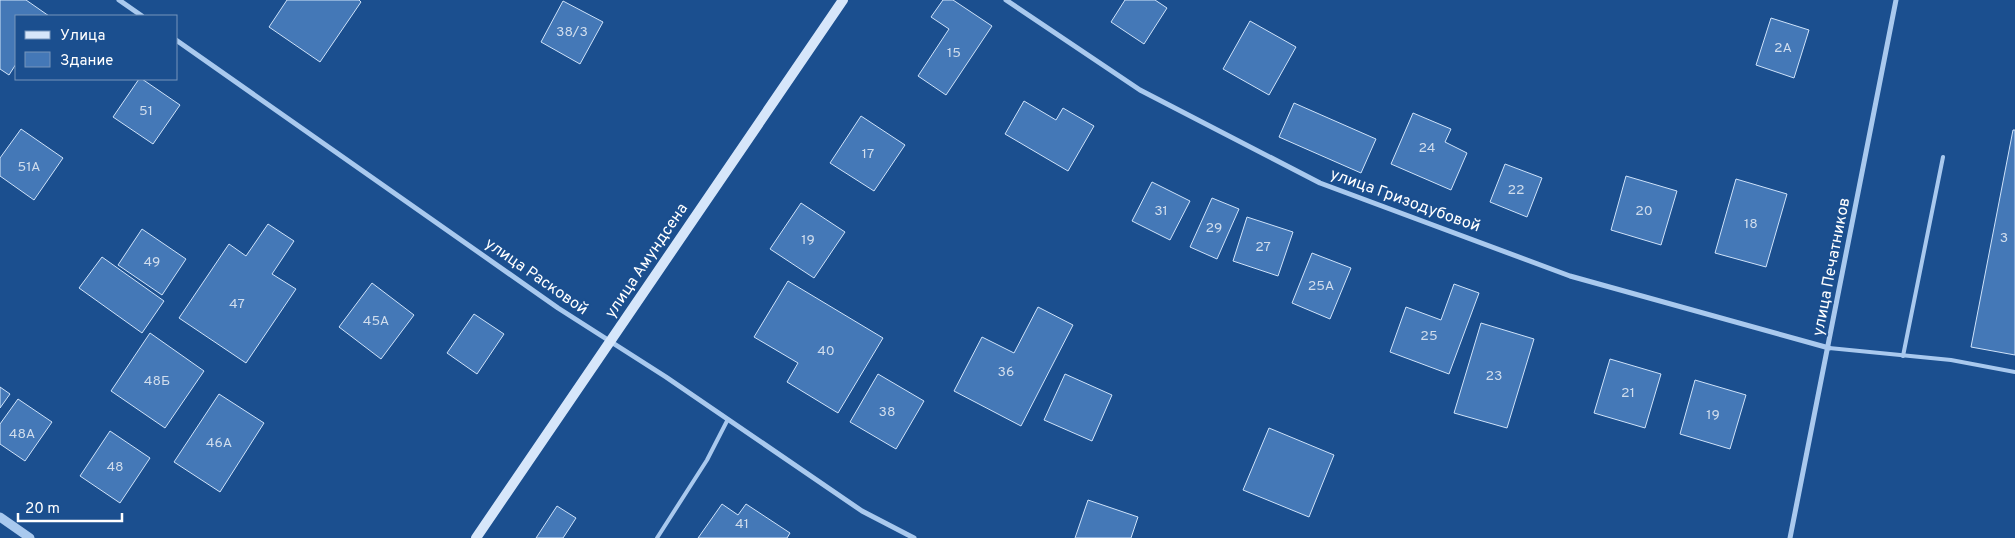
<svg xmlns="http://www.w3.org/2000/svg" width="2015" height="538" viewBox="0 0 2015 538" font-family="Overpass,sans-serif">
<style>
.building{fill:#4478b7;stroke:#cfe3fa}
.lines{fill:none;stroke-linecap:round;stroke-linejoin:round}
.service{stroke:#a9c9ee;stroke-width:4}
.minor{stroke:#a9c9ee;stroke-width:5}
.tertiary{stroke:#a9c9ee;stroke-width:9}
.secondary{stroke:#d6e6fa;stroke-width:10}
.labels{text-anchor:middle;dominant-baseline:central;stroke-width:4;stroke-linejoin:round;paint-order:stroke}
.number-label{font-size:14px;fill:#d0dded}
.street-label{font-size:16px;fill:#fff;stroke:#1b4f8f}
</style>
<rect width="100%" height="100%" fill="#1b4f8f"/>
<!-- building -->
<g class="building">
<path d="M0,0H26L49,16H16V64L9,75L0,69Z"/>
<path d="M287,0H359L361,2L320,62L269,27Z"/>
<path d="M943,0H953L992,26L946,95L918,76L949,29L931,17Z"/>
<path d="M1125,0H1155L1167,8L1144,44L1111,22Z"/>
<path d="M563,1L603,22L580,64L541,42Z"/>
<path d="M1771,18L1809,30L1794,78L1756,65Z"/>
<path d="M1250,21L1296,47L1269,95L1223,69Z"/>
<path d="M139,79H142L180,105L153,144L113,117Z"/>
<path d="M1024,101L1056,120L1063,108L1094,126L1068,171L1005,134Z"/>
<path d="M1294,103L1376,139L1361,173L1279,137Z"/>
<path d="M1413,113L1451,129L1445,142L1467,153L1451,190L1391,164Z"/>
<path d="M861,116L905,145L874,191L830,163Z"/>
<path d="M21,129L63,158L34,200L0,176V158Z"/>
<path d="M2013,130H2015V355L1971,347Z"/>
<path d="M1505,164L1542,178L1527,217L1490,202Z"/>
<path d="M1626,176L1677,191L1661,245L1611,230Z"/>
<path d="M1736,179L1787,194L1766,267L1715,253Z"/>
<path d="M1152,182L1190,201L1170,240L1132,221Z"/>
<path d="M1212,198L1239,209L1217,259L1190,247Z"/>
<path d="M801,203L845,232L814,278L770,249Z"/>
<path d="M1247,217L1293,232L1278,276L1233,261Z"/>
<path d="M268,224L294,241L272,274L296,289L246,363L179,318L229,244L246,256Z"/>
<path d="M142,229L186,259L162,295L118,265Z"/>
<path d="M1312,253L1351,268L1330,319L1292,303Z"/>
<path d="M102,257L164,301L142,333L79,288Z"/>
<path d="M788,281L883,338L838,413L787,382L798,363L754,337Z"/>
<path d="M372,283L414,315L381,359L339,327Z"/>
<path d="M1454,284L1479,293L1449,374L1390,352L1406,307L1441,320Z"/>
<path d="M1038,307L1073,325L1021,426L954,391L982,337L1014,353Z"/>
<path d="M474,314L504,334L477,374L447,353Z"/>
<path d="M1481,323L1534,339L1507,428L1454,413Z"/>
<path d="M150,333L204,371L165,428L111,391Z"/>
<path d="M1610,359L1661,374L1645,428L1594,413Z"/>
<path d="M878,374L924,401L896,449L850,422Z"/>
<path d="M1065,374L1112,395L1092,441L1044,420Z"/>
<path d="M1695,380L1746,395L1730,449L1680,434Z"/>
<path d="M0,387L10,394L0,408Z"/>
<path d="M219,394L264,423L220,492L174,462Z"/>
<path d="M18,399L52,422L25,461L0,444V424Z"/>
<path d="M1269,428L1334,455L1309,517L1243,490Z"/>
<path d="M110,431L150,458L120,503L80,476Z"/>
<path d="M1088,500L1138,517L1131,538H1075Z"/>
<path d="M722,504L738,515L746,504L790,533L787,538H698Z"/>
<path d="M557,506L576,518L563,538H536Z"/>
</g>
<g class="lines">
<!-- service -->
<g class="service">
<path d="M1829,348L1951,360L2015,372"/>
<path d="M1903,356L1943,157"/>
<path d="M657,538L707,460L727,421"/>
</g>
<!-- minor -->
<g class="minor">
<path d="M119,0L142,16"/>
<path d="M1006,0L1140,90L1320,183L1570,276L1829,348"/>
<path d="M176,40L558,308L666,377L862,511L914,538"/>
<path d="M1790,538L1896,0"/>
</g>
<!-- tertiary -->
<path class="tertiary" d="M0,517L30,538"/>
<!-- secondary -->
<path class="secondary" d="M476,538L843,0"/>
</g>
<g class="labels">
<!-- number labels -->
<g class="number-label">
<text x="572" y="32">38/3</text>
<text x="1783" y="48">2А</text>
<text x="954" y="53">15</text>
<text x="146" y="111">51</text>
<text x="1427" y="148">24</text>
<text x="868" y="154">17</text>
<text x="29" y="167">51А</text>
<text x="1516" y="190">22</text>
<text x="1161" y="211">31</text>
<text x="1644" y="211">20</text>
<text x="1751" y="224">18</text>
<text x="1214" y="228">29</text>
<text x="2004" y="238">3</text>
<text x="808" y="240">19</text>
<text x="1263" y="247">27</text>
<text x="152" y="262">49</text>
<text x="1321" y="286">25А</text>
<text x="237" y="304">47</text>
<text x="376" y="321">45А</text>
<text x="1429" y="336">25</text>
<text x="826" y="351">40</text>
<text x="1006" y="372">36</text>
<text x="1494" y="376">23</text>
<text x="157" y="381">48Б</text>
<text x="1628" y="393">21</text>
<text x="887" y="412">38</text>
<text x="1713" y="415">19</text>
<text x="22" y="434">48А</text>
<text x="219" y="443">46А</text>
<text x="115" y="467">48</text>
<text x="742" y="524">41</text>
</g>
<!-- street labels -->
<g class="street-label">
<text transform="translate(1405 201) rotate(20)">улица Гризодубовой</text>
<text transform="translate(647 261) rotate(-56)">улица Амундсена</text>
<text transform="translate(1832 267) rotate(-79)">улица Печатников</text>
<text transform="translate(536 277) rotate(35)">улица Расковой</text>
</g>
</g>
<!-- legend -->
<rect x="15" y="15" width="162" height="65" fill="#1b4f8f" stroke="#7695bc"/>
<rect x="25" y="31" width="25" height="8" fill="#d6e6fa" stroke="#7695bc"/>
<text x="60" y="40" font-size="15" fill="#ffffff">Улица</text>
<rect x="25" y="52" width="25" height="15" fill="#4478b7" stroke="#7695bc"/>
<text x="60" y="65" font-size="15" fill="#ffffff">Здание</text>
<!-- scale -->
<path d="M18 513v8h104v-8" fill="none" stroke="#ffffff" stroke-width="2.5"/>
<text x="25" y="513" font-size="15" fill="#ffffff" stroke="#1b4f8f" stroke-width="4" paint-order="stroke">20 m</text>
</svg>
